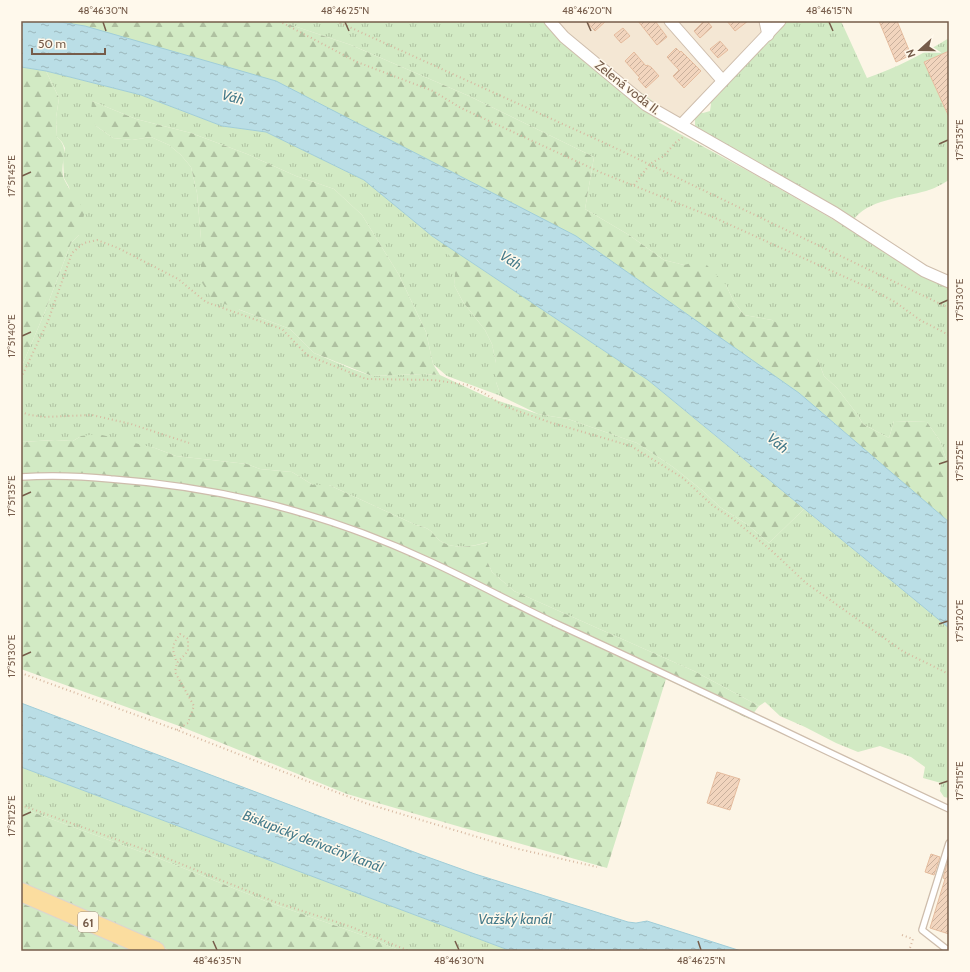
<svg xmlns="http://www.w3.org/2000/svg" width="970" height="972" viewBox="0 0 970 972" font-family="Cabin,sans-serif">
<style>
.residential{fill:#f4e7d4}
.grass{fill:url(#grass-tufts)}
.forest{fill:url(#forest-firs)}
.water{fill:url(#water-ripples);stroke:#a0cdd8}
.building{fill:url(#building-hatch);stroke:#e5bc9e}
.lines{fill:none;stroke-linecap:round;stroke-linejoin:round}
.service-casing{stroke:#cebdac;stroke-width:8}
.minor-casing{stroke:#cebdac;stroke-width:13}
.primary-casing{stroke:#dbd5d0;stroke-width:20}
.path{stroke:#d7b8a0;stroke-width:2;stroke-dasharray:1 3;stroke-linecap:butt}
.service{stroke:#fff;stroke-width:5.5}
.minor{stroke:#fff;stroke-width:11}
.primary{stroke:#fbdd9f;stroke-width:18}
.ticks{fill:none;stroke:#765c4a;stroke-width:1.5}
.labels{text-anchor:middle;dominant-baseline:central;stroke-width:3;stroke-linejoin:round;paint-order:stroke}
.shield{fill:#fff9ec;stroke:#9f8b7b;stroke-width:1}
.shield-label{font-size:12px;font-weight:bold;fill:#765c4a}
.street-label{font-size:13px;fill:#765c4a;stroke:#fff9ec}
.water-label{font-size:14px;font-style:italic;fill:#447a8a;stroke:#fff9ec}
.neatline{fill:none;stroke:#765c4a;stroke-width:1.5}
.ticks-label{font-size:10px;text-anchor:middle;fill:#765c4a}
</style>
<defs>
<pattern id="grass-tufts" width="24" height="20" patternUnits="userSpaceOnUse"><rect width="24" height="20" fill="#d2eac4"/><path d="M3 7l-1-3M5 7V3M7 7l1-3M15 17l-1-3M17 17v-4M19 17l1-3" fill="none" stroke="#afc1a1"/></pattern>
<pattern id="forest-firs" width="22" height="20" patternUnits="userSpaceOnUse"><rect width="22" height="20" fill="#d2eac4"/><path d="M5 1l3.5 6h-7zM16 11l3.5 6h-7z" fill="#afc1a1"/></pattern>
<pattern id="water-ripples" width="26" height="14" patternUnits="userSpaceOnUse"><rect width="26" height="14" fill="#badee6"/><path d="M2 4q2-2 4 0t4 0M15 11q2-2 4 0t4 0" fill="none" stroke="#9cb7bc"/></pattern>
<pattern id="building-hatch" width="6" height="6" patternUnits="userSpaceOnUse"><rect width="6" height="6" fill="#f2d5be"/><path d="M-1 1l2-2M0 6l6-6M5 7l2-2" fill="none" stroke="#c9b09c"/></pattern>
</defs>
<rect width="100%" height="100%" fill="#fcf5e6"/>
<!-- residential -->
<path class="residential" d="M555,21H775L679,120L610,70Z"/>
<!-- grass -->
<g class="grass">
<path d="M279,21H555L610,70L679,120L658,122L750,172L949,286V468L940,441L927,422L894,421L889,438L863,424L857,414L837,388L824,376L818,360L772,320L744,315L733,300L726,285L684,265L664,260L629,235L585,209L594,157L469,96L351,45Z"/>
<path d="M784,21H841L867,78C896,68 923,54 949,38V51L924,62L947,113H949V180C942,184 934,189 926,191C905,197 865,200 853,221L701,130L695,126V115L699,112L703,113L710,111L711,104L709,100Z"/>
<path d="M46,71L141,95L222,126L266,132L364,180L432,236L457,263L454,285L463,302L485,330L492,344L496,363V382L501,396L447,376L433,364L426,332L399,275L362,215L334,189L296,176L247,154L191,133L136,119L92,101L96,126L113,138L132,140L151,137L169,145L181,155L191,167L197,193L201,239V281L240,310L290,329L314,353L352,369L372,376L423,374L440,375L487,397L538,414L568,419L637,443L673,467L703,491L720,507L748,525L769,543L804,509L949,628V798L944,797L940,791L941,783L923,778L925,767L911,757L880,746L858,752L836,743L805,727L780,716L765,702L759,706L694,671L514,591L492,572L488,563L487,542C473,547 452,550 439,540C435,537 433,532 428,529C425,527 420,526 416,525L329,485H313L292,472L260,469L247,464L176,456L155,448L81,436L73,441L55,440L21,442V368L44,314L71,243L79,235L69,187L64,178L63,158L65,148L62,142L57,137L56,118L59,98Z"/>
<path d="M21,767L511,951H401L365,936L268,902L158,858L21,808Z"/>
</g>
<!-- forest -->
<g class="forest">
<path d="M54,21H279L351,45L469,96L594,157L585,209L629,235L664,260L684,265L702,260L726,285L733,300L744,315L772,320L802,336L818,360L824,376L837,388L857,414L863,424L889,438L894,421L927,422L940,441L949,468V522L799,393L85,26Z"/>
<path d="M21,67L46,71L59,98L56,118L57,137C72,151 58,162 64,179C69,190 78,201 85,211L79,235L71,243L44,314L21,368Z"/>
<path d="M92,101L136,119L191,133L247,154L296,176L334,189L362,215L399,275L426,332L433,364L440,375L423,374L372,376L314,353L290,329L212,299L201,281V239L197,193L191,167L181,155L169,145L151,137L132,140L113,138L96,126L91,114Z"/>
<path d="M432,236L648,380L804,509L769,543L748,525L720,507L703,491L673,467L637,443L568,419L538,414L501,396L496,382V363L492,344L485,330L463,302L454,285L456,263Z"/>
<path d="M98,434L155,448L176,456L247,464L260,469L292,472L313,485H329L416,525C420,526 425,527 428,529C433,532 435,537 439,540C452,550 474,547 488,542V563L492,572L514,591L694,671L759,706L749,719L666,679L607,868L464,828L347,794L182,727L21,669V442L55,440L73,441L81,436Z"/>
<path d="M21,808L158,858L268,902L365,936L401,951H171L21,885Z"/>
<path d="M21,900L139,951H21Z"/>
</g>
<!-- water -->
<g class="water">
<path d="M21,21H54L85,26L276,81L576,236L799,393L949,522V628L648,380L432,236L364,180L266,132L222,126L141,95L46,71L21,67Z"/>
<path d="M21,703L422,855L475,874L628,922L636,923L647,921L741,951H511L21,767Z"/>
</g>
<!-- building -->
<g class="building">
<path d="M586,21H606L595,31Z"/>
<path d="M638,21H655L667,37L657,45Z"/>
<path d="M704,21H707L712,27L700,38L694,31Z"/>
<path d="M727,21H748L735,31Z"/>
<path d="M879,21H897L911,55L896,62Z"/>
<path d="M623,28L630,36L621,43L614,35Z"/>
<path d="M720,41L728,50L718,58L710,49Z"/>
<path d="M676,48L680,52L681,51L701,71L684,88L673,76L679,70L667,57Z"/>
<path d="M949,51V117L924,62Z"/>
<path d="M634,52L646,66L647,65L651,67L659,76L646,88L638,79L640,78L625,61Z"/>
<path d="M717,772L740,779L730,810L707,803Z"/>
<path d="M931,854L940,857L934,875L925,872Z"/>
<path d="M948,860H949V934L930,928L945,879L943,878Z"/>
</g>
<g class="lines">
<defs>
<g id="service">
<path d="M21,477C51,475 81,476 111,479C221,487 329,514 429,561C473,581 516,605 559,625C690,685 819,748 949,809"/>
<path d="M949,843L922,930L945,948L949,950"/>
</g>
<g id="minor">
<path d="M550,21L564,37L646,105L835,213L924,271L949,282"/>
<path d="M670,21L722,80"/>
<path d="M765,21L768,35"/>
<path d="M681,125L780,21"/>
</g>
<path id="primary" d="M21,892L156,951"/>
</defs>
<!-- service casing -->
<use href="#service" class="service-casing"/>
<!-- minor casing -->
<use href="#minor" class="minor-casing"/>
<!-- primary casing -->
<use href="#primary" class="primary-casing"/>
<!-- path -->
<g class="path">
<path d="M279,21L357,62L433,91L461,108L602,173L715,218L867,287L895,302L920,320L949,335"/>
<path d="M336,21L609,145L949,308"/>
<path d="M634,185L650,164L664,156L675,143L683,137"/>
<path d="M21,378L48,321L72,253L84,243L97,240L118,248L178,279L206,302L282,329L307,355L366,379L434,380L467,385L484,393L504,406L549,422L631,446L683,478L712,505L733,519L772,551L806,583L904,652L949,674"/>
<path d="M21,412L30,415L44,417L92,415L131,424L189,443"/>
<path d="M21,673L177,730L307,781L368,804L514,848L597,867"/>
<path d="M177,730L188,723L194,706L175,672L177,663L188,651V639L180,634C171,646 172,649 177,663"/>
<path d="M21,805L154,853L275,902L349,926L409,951"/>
<path d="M902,935L913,939L909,951"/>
</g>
<!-- service -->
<use href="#service" class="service"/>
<!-- minor -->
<use href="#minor" class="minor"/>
<!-- primary -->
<use href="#primary" class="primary"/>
</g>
<!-- ticks -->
<path class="ticks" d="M103,22L106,31M345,22L349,31M587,22L591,31M829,22L833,31M939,144L948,140M22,176L31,172M939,304L948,300M22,336L31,332M939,464L948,461M22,496L31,492M939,624L948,621M22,656L31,652M939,784L948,781M22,816L31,812M213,941L217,950M455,941L459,950M698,941L701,950"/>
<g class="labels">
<!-- shield labels -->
<rect class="shield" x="78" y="912" width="20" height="20" rx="3"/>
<g class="shield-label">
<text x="88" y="922">61</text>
</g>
<!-- street labels -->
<g class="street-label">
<text transform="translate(628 87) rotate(38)">Zelená voda II.</text>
</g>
<!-- water labels -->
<g class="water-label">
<text transform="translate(233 97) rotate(15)">Váh</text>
<text transform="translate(511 260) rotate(32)">Váh</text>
<text transform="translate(778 443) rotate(39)">Váh</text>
<text transform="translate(313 841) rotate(21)">Biskupický derivačný kanál</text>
<text x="515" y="919">Važský kanál</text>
</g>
</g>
<!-- border -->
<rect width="970" height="972" fill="none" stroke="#fff9ec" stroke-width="44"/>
<!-- north arrow -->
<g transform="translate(920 50) rotate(249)" stroke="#fff9ec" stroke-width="3" paint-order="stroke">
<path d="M0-3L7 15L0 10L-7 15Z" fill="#765c4a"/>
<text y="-6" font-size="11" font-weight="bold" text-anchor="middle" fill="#765c4a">N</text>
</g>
<!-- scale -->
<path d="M32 48v6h73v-6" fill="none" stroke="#765c4a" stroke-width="2"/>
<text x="38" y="48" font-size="12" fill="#765c4a" stroke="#fff9ec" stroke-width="3" paint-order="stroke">50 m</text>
<rect x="22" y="22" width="926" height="928" class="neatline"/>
<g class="ticks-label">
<text x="103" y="14">48°46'30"N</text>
<text x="345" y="14">48°46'25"N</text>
<text x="587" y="14">48°46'20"N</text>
<text x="829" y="14">48°46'15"N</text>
<text transform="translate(959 140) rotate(-90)" y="4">17°51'35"E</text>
<text transform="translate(11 176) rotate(-90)" y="4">17°51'45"E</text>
<text transform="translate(959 300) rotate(-90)" y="4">17°51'30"E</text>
<text transform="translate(11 336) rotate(-90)" y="4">17°51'40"E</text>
<text transform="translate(959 461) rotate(-90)" y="4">17°51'25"E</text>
<text transform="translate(11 496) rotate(-90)" y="4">17°51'35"E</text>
<text transform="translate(959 621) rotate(-90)" y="4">17°51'20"E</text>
<text transform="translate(11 656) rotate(-90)" y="4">17°51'30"E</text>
<text transform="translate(959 781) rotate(-90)" y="4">17°51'15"E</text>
<text transform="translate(11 816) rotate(-90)" y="4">17°51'25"E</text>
<text x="217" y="964">48°46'35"N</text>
<text x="459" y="964">48°46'30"N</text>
<text x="701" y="964">48°46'25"N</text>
</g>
</svg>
